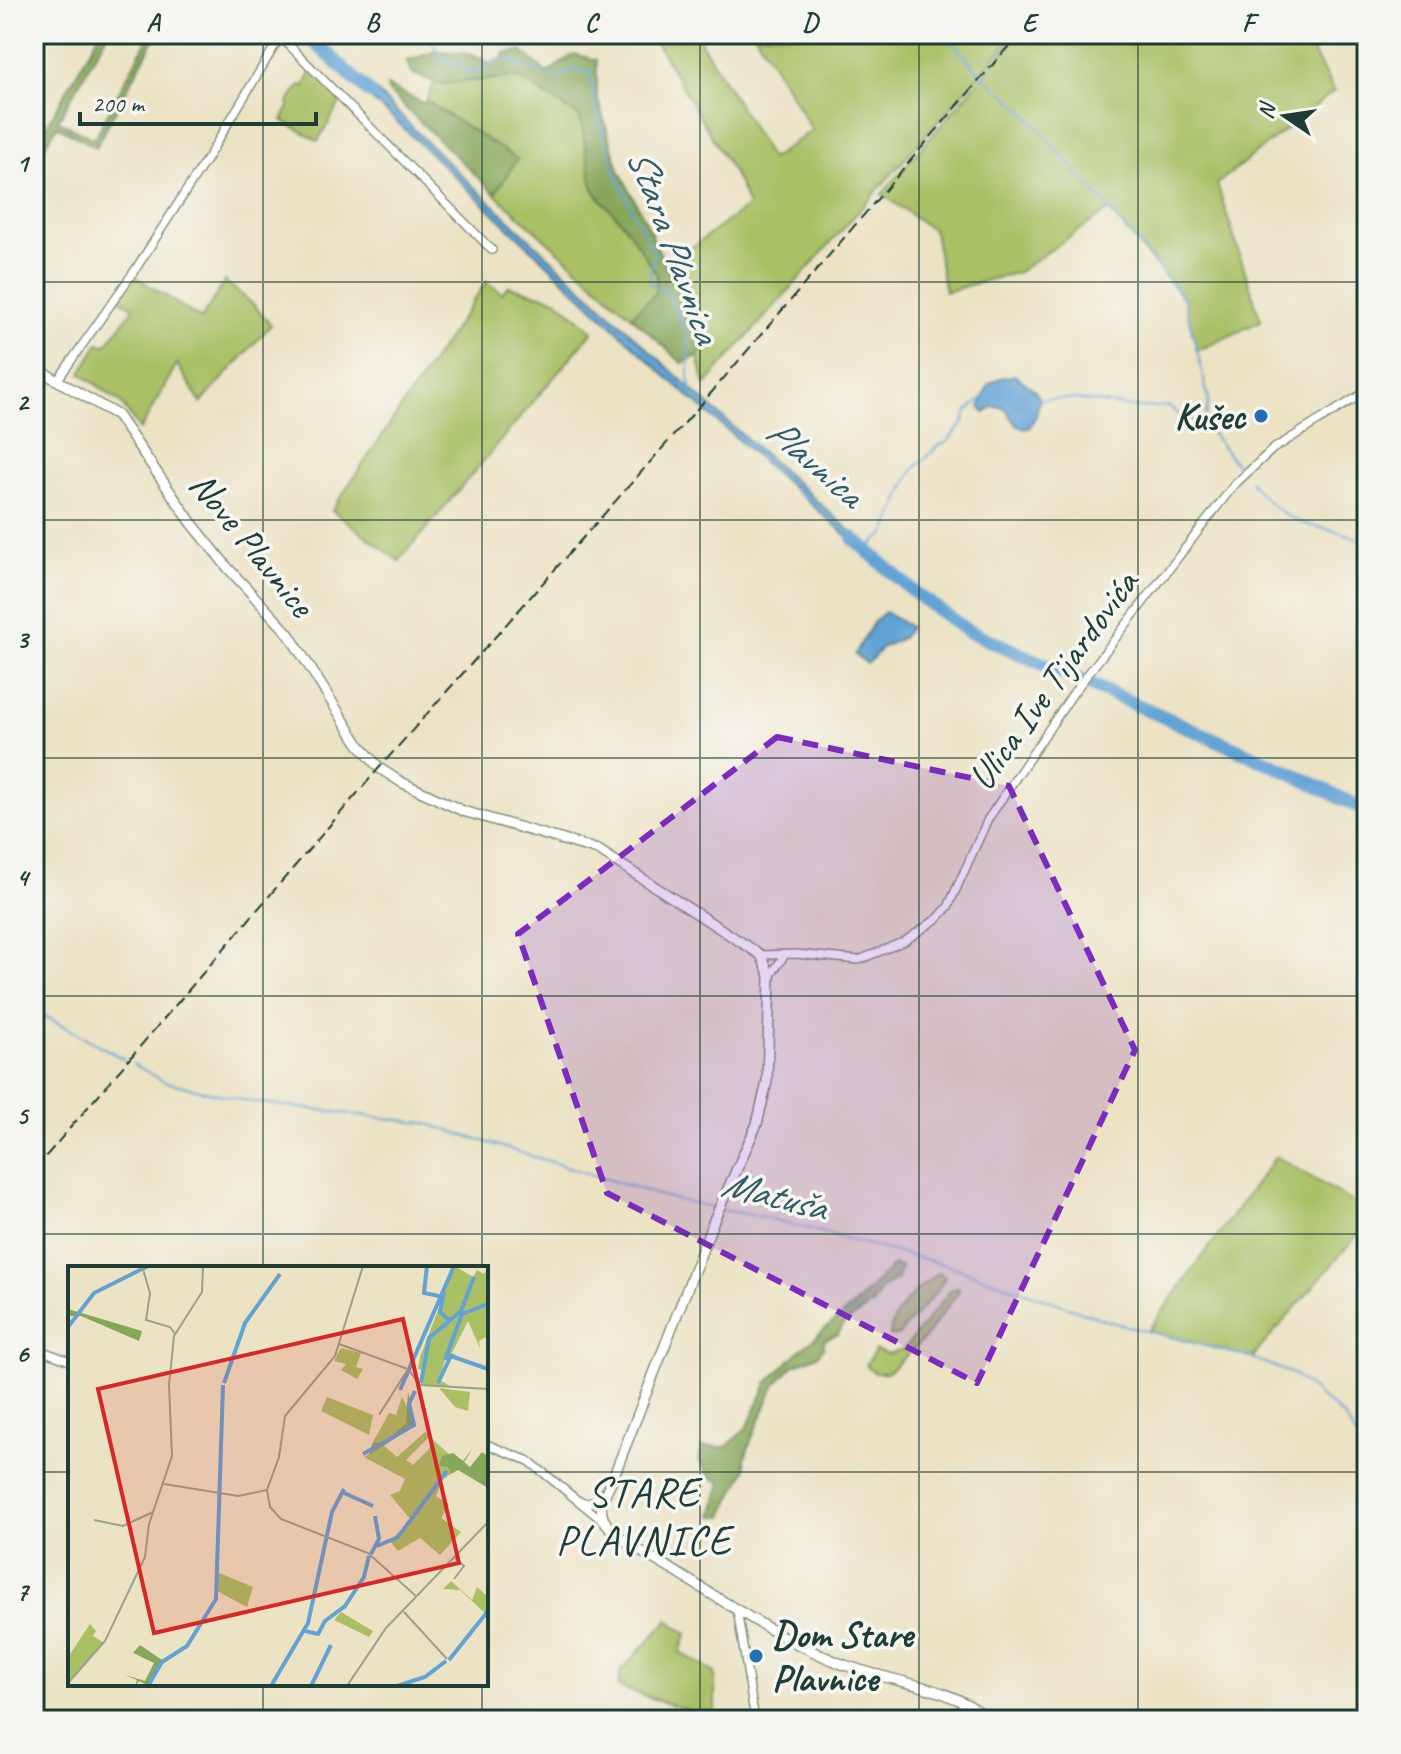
<svg xmlns="http://www.w3.org/2000/svg" width="1401" height="1754" viewBox="0 0 1401 1754" font-family="Caveat,sans-serif">
<style>
.green{fill:#a9c065;stroke:#647e4c;stroke-width:2}
.forest{fill:#86a65a;stroke:#527247;stroke-width:2}
.water{fill:#62a2d4;stroke:#407084;stroke-width:2}
.lines{fill:none;stroke-linecap:round;stroke-linejoin:round}
.stream{stroke:#62a2d4;stroke-width:2}
.river{stroke:#62a2d4;stroke-width:14}
.minor-casing{stroke:#86907c;stroke-width:10}
.tertiary-casing{stroke:#86907c;stroke-width:12}
.minor{stroke:#fff;stroke-width:7}
.tertiary{stroke:#fff;stroke-width:9}
.rail{stroke:#1f3d34;stroke-width:2;stroke-dasharray:12 6;stroke-linecap:butt}
.marked{fill:#7b2cbf;fill-opacity:0.2;stroke:#7b2cbf;stroke-width:6;stroke-dasharray:16 10;stroke-linejoin:round}
.grid{fill:none;stroke:#1f3d34;stroke-width:2;stroke-opacity:0.55}
.poi-dot{fill:#1f6fb2;stroke:#f6f6f2;stroke-width:3}
.labels{text-anchor:middle;dominant-baseline:central;stroke-width:7;stroke-linejoin:round;paint-order:stroke}
.poi-label{font-size:38px;font-weight:bold;fill:#1f3d34;stroke:#f6f6f2;text-anchor:end}
.street-label{font-size:38px;fill:#1f3d34;stroke:#f6f6f2}
.water-label{font-size:40px;font-style:italic;fill:#335b64;stroke:#f6f6f2}
.quarter-label{font-size:42px;letter-spacing:2px;fill:#1f3d34;stroke:#f6f6f2}
.inset-river{fill:none;stroke:#62a2d4;stroke-width:4}
.inset-road{fill:none;stroke:#9aa18a;stroke-width:2}
.view{fill:#d62828;fill-opacity:0.15;stroke:#d62828;stroke-width:4}
.inset-edge{fill:none;stroke:#1f3d34;stroke-width:4}
.neatline{fill:none;stroke:#1f3d34;stroke-width:3}
.grid-label{font-size:26px;text-anchor:middle;font-weight:bold;fill:#1f3d34}
</style>
<rect width="100%" height="100%" fill="#f6f6f2"/>
<filter id="ink" filterUnits="userSpaceOnUse"><feTurbulence type="fractalNoise" baseFrequency=".0125" numOctaves="2"/><feDisplacementMap in="SourceGraphic" scale="16" xChannelSelector="R" yChannelSelector="G"/><feConvolveMatrix kernelMatrix="1 2 1 2 8 2 1 2 1" color-interpolation-filters="sRGB"/></filter>
<filter id="wash" filterUnits="userSpaceOnUse"><feTurbulence type="fractalNoise" baseFrequency=".006" numOctaves="4" result="noise"/><feDisplacementMap in="SourceGraphic" scale="32" xChannelSelector="R" yChannelSelector="G"/><feGaussianBlur stdDeviation="1.8" result="paint"/><feColorMatrix in="noise" values="0 0 0 0 0 0 0 0 0 0 0 0 0 0 0 0 0 1.4 0 .05"/><feComposite in="paint" operator="in"/></filter>
<g filter="url(#wash)">
<rect width="100%" height="100%" fill="#ece3c4"/>
<!-- green -->
<g class="green">
<path d="M651,34H696L771,159L812,130L755,34H995L1009,41L705,385L698,356L701,346L665,267L748,206L738,181Z"/>
<path d="M1019,34H1119L1131,46L1144,34H1303L1334,91L1217,184L1261,321L1197,351L1184,299L1109,210L1018,272L945,292L934,231L882,194Z"/>
<path d="M314,68L343,98L318,141L282,120L290,105L288,103L300,85L304,87Z"/>
<path d="M517,77L580,117L594,191L626,227L657,275L655,294L631,316L495,194L517,159L426,101L435,82L440,84Z"/>
<path d="M132,274L201,319L225,281L255,306L271,325L201,403L177,364L140,430L121,403L81,373L99,343L105,346L134,308L116,297Z"/>
<path d="M486,282L502,293L508,286L556,299L593,331L399,561L332,510Z"/>
<path d="M1276,1156L1367,1211V1224L1252,1358L1148,1331Z"/>
<path d="M939,1273L945,1277C936,1297 912,1316 899,1335L890,1337C890,1312 919,1286 939,1273Z"/>
<path d="M958,1287L959,1291L922,1341L887,1373H875L866,1365L875,1350L887,1354L904,1349L951,1290Z"/>
<path d="M668,1620L687,1634L680,1652L715,1673V1719L618,1687L620,1672Z"/>
</g>
<!-- forest -->
<g class="forest">
<path d="M99,34H107L58,121L94,139L150,34H157L96,147L57,126L34,164V148Z"/>
<path d="M438,51C454,53 477,52 488,64L503,58L505,53L522,51L547,73L574,54L597,60V97L619,170L647,224L702,348L698,356L682,363L631,316L655,294L657,275L626,227L594,191L580,117L517,77L439,84L413,74L406,61Z"/>
<path d="M387,86L423,103L426,101L517,159L495,194L388,91Z"/>
<path d="M893,1265L901,1267L897,1279L883,1288L873,1304L844,1324L838,1334L824,1340V1347L818,1355L793,1366L774,1386L752,1438L745,1458L746,1469L723,1516H712L721,1482L710,1477L699,1460L702,1447H727L748,1426L767,1383L799,1351L854,1305Z"/>
</g>
<!-- water -->
<g class="water">
<path d="M358,82L375,90L444,159L704,401L869,547L865,552L659,370L393,118L357,87Z"/>
<path d="M1015,375L1034,390L1040,399L1036,416L1029,428C1015,431 1013,417 1004,408L992,407L985,413L980,407L988,385L1000,378Z"/>
<path d="M885,612L910,627L902,638L883,647L867,664L855,654L873,623Z"/>
</g>
<g class="lines">
<!-- stream -->
<g class="stream">
<path d="M422,34L432,42L442,58L474,73L503,58L558,79L572,69L590,72C600,142 622,193 655,255L650,270L651,284L668,293L687,335L690,389"/>
<path d="M945,34L983,76L1020,107L1131,234L1184,299L1209,400L1204,424"/>
<path d="M1038,399H1073L1138,408L1168,406L1183,417L1204,424L1241,470"/>
<path d="M1249,480C1262,497 1281,515 1302,523C1325,531 1349,529 1367,546"/>
<path d="M866,550L886,533L908,479L915,468L937,447L948,441L963,424L967,411L984,397"/>
<path d="M34,1010L124,1059"/>
<path d="M133,1064L165,1082L253,1102L424,1123L665,1197L715,1208"/>
<path d="M721,1210L764,1217L957,1268L1111,1322L1252,1358L1295,1375L1344,1417L1367,1452"/>
</g>
<!-- river -->
<g class="river">
<path d="M306,34L370,93"/>
<path d="M853,538L914,592L966,630L1287,771L1367,811"/>
</g>
</g>
</g>
<g filter="url(#ink)">
<g class="lines">
<defs>
<g id="minor">
<path d="M280,36L492,250"/>
<path d="M57,381L135,270L208,157L282,34"/>
<path d="M761,955L796,954L859,960L905,941L938,918L948,907L988,819L1074,692L1234,485L1273,449L1367,391"/>
<path d="M770,976L784,956"/>
<path d="M34,1348L70,1361"/>
<path d="M486,1444L529,1461L603,1521"/>
<path d="M580,1501L588,1503L603,1499"/>
<path d="M737,1610L755,1720"/>
</g>
<path id="tertiary" d="M34,367L117,415L191,522L228,568L288,633L358,743L379,768L401,782L463,811L598,850L761,955L770,976L767,1082L757,1124L714,1220L613,1478C606,1492 595,1508 606,1523C619,1541 652,1558 671,1569C725,1602 778,1638 837,1662C888,1683 947,1683 990,1720"/>
</defs>
<!-- minor casing -->
<use href="#minor" class="minor-casing"/>
<!-- tertiary casing -->
<use href="#tertiary" class="tertiary-casing"/>
<!-- minor -->
<use href="#minor" class="minor"/>
<!-- tertiary -->
<use href="#tertiary" class="tertiary"/>
<!-- rail -->
<path class="rail" d="M34,1170L379,768L705,400L1019,34"/>
</g>
</g>
<!-- marked area -->
<path class="marked" d="M777,737L1009,786L1135,1050L977,1383L607,1193L518,934Z"/>
<!-- grid -->
<path class="grid" d="M263,34V1268M482,34V1268M700,34V1720M919,34V1720M1138,34V1720M34,282H1367M34,520H1367M34,758H1367M34,996H1367M34,1234H1367M34,1472H70M486,1472H1367M263,1684V1720M482,1684V1720"/>
<!-- markers -->
<g class="poi-dot">
<circle cx="1261" cy="416" r="8"/>
<circle cx="756" cy="1656" r="8"/>
</g>
<g class="labels">
<!-- poi labels -->
<g class="poi-label">
<text x="1245" y="416">Kušec</text>
<text x="772" y="1634" text-anchor="start">Dom Stare<tspan x="772" dy="44">Plavnice</tspan></text>
</g>
<!-- street labels -->
<g class="street-label">
<text transform="translate(252 544) rotate(51)">Nove Plavnice</text>
<text transform="translate(1053 680) rotate(-54)">Ulica Ive Tijardovića</text>
</g>
<!-- water labels -->
<g class="water-label">
<text transform="translate(674 245) rotate(70)">Stara Plavnica</text>
<text transform="translate(815 462) rotate(41)">Plavnica</text>
<text transform="translate(774 1195) rotate(14)">Matuša</text>
</g>
<!-- quarter labels -->
<g class="quarter-label">
<text x="644" y="1492">STARE<tspan x="644" dy="48">PLAVNICE</tspan></text>
</g>
</g>
<!-- overview -->
<g transform="translate(68 1266)">
<rect width="420" height="420" fill="#ece3c4"/>
<path d="M387,0L405,11L409,4L416,8L420,0V70L411,75L412,82L400,55L384,87L388,89L377,94L374,104L372,114L382,120L352,119L357,104L350,103L352,91ZM273,82L293,87L288,101L295,103L289,113L273,104L278,98L266,95ZM371,122L402,126L400,145L387,141ZM259,131L305,149L301,169L253,145ZM334,131L342,146L338,159L310,179L305,176L321,147L328,149ZM357,166L363,169L338,194L345,199L361,183L363,172L381,188L383,208L375,213L368,230L381,238L373,252L393,266L372,289L352,272L330,285L322,275L343,254L322,229L332,225L337,213L296,191L315,179L329,191ZM149,306L185,321L179,341L149,325ZM383,315L404,334L409,321L420,331L418,348L392,324L375,323ZM273,346L305,365L301,371L266,354ZM22,358L28,365L25,370L36,377L0,417V391Z" fill="#a9c065"/>
<path d="M0,43L74,65L71,75L13,50H0ZM340,126L348,159L301,189L305,176L313,178L338,158ZM405,182L396,196L402,201L414,186L420,190V222L390,204L383,208L380,201L371,200L374,190L385,187L395,195ZM72,379L94,394L79,419L71,415L67,420L69,414L57,409L77,415L86,397L65,387Z" fill="#86a65a"/>
<path class="inset-river" d="M359,0L356,27L371,30M376,26L372,46L381,54M0,61L26,27L80,0M377,94L394,48L420,38M156,117L177,57L212,8M353,117L361,72L393,45L406,11M370,117L383,90L420,103M332,124L386,0M295,188L346,159L341,138L347,125M274,226L305,240M309,280L330,271L379,205M303,288L311,273L307,250M237,365L250,368L257,355L277,340L296,311L301,290M381,394L420,345M80,420L94,396L119,380L148,333L155,119M203,420L240,357L264,246L276,223M243,420L263,379M329,420L357,411L378,395"/>
<path class="inset-road" d="M74,0L82,27L78,54L102,61L107,68M271,78L340,103L352,119L420,123M311,149L340,103M96,218L170,230L199,224L211,191L217,150L267,90L295,0M199,224L202,241L213,253L300,287L349,331M26,254L55,260L85,246M386,313L396,300L387,292M336,346L379,393M0,417L37,375L77,291L81,258L104,190L101,119L106,70L134,26L135,0M279,420L318,362L420,256"/>
<path class="view" d="M335,53L391,297L86,367L30,123Z"/>
<rect width="420" height="420" class="inset-edge"/>
</g>
<!-- margin -->
<rect width="1401" height="1754" fill="none" stroke="#f6f6f2" stroke-width="88"/>
<!-- north arrow -->
<g transform="translate(1285 116) rotate(283)" stroke="#f6f6f2" stroke-width="6" paint-order="stroke">
<path d="M0-6L14 30L0 20L-14 30Z" fill="#1f3d34"/>
<text y="-12" font-size="22" font-weight="bold" text-anchor="middle" fill="#1f3d34">N</text>
</g>
<!-- scale -->
<path d="M80 112v12h236v-12" fill="none" stroke="#1f3d34" stroke-width="4"/>
<text x="92" y="112" font-size="24" fill="#1f3d34" stroke="#f6f6f2" stroke-width="6" paint-order="stroke">200 m</text>
<rect x="44" y="44" width="1313" height="1666" class="neatline"/>
<g class="grid-label">
<text x="153" y="31">A</text>
<text x="372" y="31">B</text>
<text x="591" y="31">C</text>
<text x="810" y="31">D</text>
<text x="1029" y="31">E</text>
<text x="1248" y="31">F</text>
<text x="22" y="172">1</text>
<text x="22" y="410">2</text>
<text x="22" y="648">3</text>
<text x="22" y="886">4</text>
<text x="22" y="1124">5</text>
<text x="22" y="1362">6</text>
<text x="22" y="1600">7</text>
</g>
</svg>
